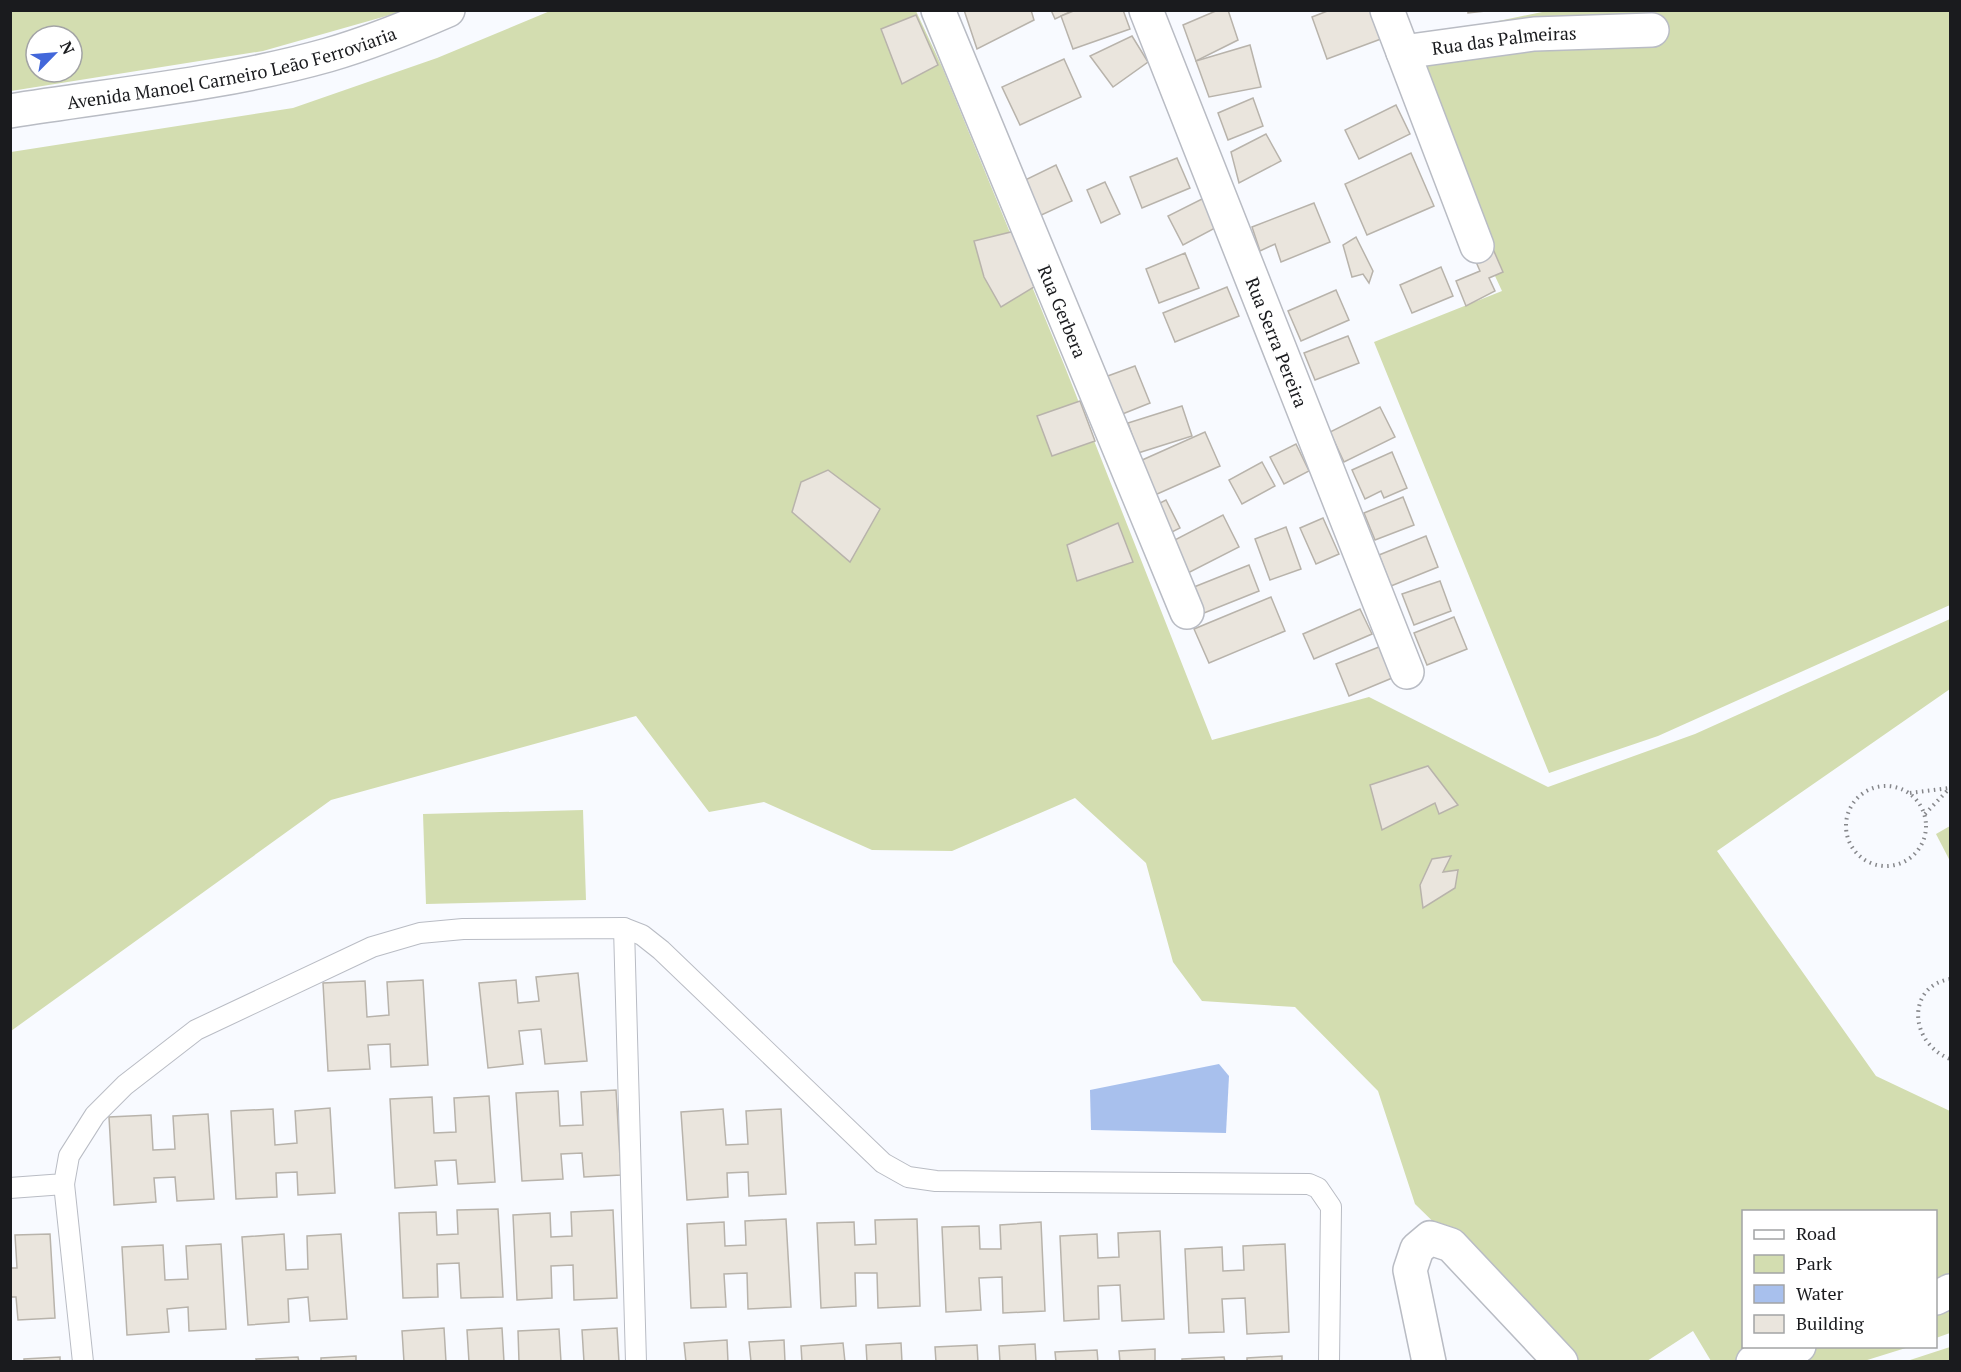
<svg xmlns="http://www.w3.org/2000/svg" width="1961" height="1372" viewBox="0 0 1961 1372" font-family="'PT Serif',serif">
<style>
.green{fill:#d3ddb0;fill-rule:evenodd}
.water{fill:#a8c0ed}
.building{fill:#eae5dd;stroke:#b8b3ab;stroke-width:1.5}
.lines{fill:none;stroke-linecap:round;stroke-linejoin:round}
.lane-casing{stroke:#b9bcc4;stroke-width:22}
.street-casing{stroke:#b9bcc4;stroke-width:36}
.path{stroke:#86878b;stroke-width:4;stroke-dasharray:1.5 4.5;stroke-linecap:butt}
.lane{stroke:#fff;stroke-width:20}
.street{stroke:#fff;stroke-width:33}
.labels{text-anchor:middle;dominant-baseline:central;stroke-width:4.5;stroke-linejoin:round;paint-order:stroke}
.street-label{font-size:18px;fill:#1a1b1e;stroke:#fff}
</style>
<rect width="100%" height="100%" fill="#f8faff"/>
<!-- green -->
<g class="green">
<path d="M11,10H404V11L263,51L11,91ZM36,36H72V72H36Z"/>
<path d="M550,11H916L943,69L1065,367L1212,740L1369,697L1548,787L1695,734L1950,619V689L1717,851L1876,1076L1950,1111V1333L1936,1338V1212H1744V1346L1909,1347L1864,1361H1711L1693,1331L1647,1361H1576L1415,1204L1378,1091L1295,1007L1202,1001L1173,962L1146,863L1075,798L952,851L872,850L764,802L709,812L636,716L331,800L11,1031V152L293,108L437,58Z"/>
<path d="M1547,11H1950V605L1658,736L1549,773L1374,342L1502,291L1387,44Z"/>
<path d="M583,810L586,900L426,904L423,814Z"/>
<path d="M1950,826V861L1936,834Z"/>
<path d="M1950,1347V1361H1907Z"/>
</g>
<!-- water -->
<path class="water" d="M1219,1064L1229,1076L1226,1133L1091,1130L1090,1090Z"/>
<!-- building -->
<g class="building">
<path d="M964,10H1031L1034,20L977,49Z"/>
<path d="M1051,10H1074L1055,19Z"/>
<path d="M1076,10H1123L1130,29L1073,49L1061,16Z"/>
<path d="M1218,10H1228L1238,40L1196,61L1183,25Z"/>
<path d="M1330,10H1379L1389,36L1327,59L1312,17Z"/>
<path d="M1468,10H1495L1468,13Z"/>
<path d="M916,15L938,65L902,84L881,29Z"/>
<path d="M1132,36L1148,62L1113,87L1090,56Z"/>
<path d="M1250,45L1261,87L1209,97L1196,61Z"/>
<path d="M1064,59L1081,97L1020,125L1002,87Z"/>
<path d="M1253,98L1263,126L1228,140L1218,113Z"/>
<path d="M1396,105L1410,134L1359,159L1345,130Z"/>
<path d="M1266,134L1281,161L1239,183L1231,152Z"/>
<path d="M1411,153L1434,206L1367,235L1345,184Z"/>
<path d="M1177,158L1190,188L1142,208L1130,177Z"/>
<path d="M1056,165L1072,201L1037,217L1021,182Z"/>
<path d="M1105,182L1120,214L1101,223L1087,190Z"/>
<path d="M1202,199L1217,227L1183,245L1168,216Z"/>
<path d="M1314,203L1330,242L1281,262L1275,244L1260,251L1252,227Z"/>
<path d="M1015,231L1034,287L1001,307L984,277L974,241Z"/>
<path d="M1356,237L1373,271L1369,283L1363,274L1352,277L1343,245Z"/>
<path d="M1493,249L1503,272L1489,278L1495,291L1466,306L1456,281L1480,271L1473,255Z"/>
<path d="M1185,253L1199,288L1159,303L1146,269Z"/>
<path d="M1441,267L1453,296L1412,313L1400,285Z"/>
<path d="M1227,287L1239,316L1175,342L1163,313Z"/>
<path d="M1336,290L1349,320L1301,341L1288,311Z"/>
<path d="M1348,336L1359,363L1315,380L1304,353Z"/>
<path d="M1135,366L1150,403L1120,415L1105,377Z"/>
<path d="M1080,401L1095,441L1052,456L1037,416Z"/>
<path d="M1182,406L1192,436L1138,453L1128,423Z"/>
<path d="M1380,407L1395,437L1344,462L1330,432Z"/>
<path d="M1205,432L1220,466L1146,499L1131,465Z"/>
<path d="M1296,444L1309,471L1284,484L1270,457Z"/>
<path d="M1392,452L1407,488L1384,498L1381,491L1365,499L1352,470Z"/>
<path d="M1262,462L1275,486L1242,504L1229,480Z"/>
<path d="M828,470L880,509L850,562L792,512L801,482Z"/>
<path d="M1403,497L1414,525L1375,540L1364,513Z"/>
<path d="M1166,500L1180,528L1166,535L1152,507Z"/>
<path d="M1223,515L1239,547L1184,575L1167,544Z"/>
<path d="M1323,518L1339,554L1316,564L1300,528Z"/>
<path d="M1118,523L1133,562L1077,581L1067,545Z"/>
<path d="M1286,527L1301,569L1270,580L1255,539Z"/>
<path d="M1426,536L1438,567L1391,586L1379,555Z"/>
<path d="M1249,565L1259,591L1199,615L1189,589Z"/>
<path d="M1440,581L1451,611L1414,625L1402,594Z"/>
<path d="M1271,597L1285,631L1209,663L1194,629Z"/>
<path d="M1360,609L1372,634L1314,659L1303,634Z"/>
<path d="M1454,617L1467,649L1427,665L1414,633Z"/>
<path d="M1384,645L1397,676L1349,696L1336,664Z"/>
<path d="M1428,766L1458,805L1439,814L1435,803L1382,830L1370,785Z"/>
<path d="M1451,856L1443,872L1458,870L1455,888L1423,908L1420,885L1432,859Z"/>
<path d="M578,973L587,1061L545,1064L541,1029L519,1031L523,1064L488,1068L479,983L516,980L518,1003L539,1001L536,977Z"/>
<path d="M423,980L428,1065L391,1067L390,1044L368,1045L370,1069L328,1071L323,983L365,981L367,1017L389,1015L387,982Z"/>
<path d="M616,1090L621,1175L584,1177L582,1153L561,1154L563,1179L522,1181L516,1093L558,1091L560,1126L583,1125L581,1092Z"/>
<path d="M489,1096L495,1182L458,1184L456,1160L435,1161L437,1185L395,1188L390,1099L432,1097L434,1133L456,1132L454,1098Z"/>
<path d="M330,1108L335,1193L298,1195L297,1172L276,1173L277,1197L236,1199L231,1111L273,1109L275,1145L297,1143L295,1111Z"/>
<path d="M723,1109L726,1145L748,1144L746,1111L781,1109L786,1194L749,1196L748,1172L727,1173L728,1197L687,1200L681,1112Z"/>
<path d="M208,1114L214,1199L177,1201L175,1177L154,1178L156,1202L114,1205L109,1117L151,1115L153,1150L175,1149L173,1116Z"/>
<path d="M498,1209L503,1297L461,1298L459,1263L437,1264L438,1297L403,1298L399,1213L436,1212L437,1235L458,1234L457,1210Z"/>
<path d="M613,1210L617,1298L574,1300L573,1265L551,1266L552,1298L517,1300L513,1215L550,1213L551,1237L572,1236L571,1212Z"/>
<path d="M786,1219L791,1307L748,1309L747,1273L724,1274L726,1307L691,1308L687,1224L724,1222L725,1246L746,1245L745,1221Z"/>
<path d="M917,1219L920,1306L878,1308L877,1273H855L856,1306L821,1308L817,1223L854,1222L855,1245L876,1244L875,1220Z"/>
<path d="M1041,1222L1045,1311L1003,1313L1002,1277L979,1278L981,1310L946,1312L942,1227L979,1226L980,1249H1001L1000,1225Z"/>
<path d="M1160,1231L1164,1319L1122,1321L1120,1285L1098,1286L1099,1319L1064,1321L1060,1236L1097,1234L1098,1258L1119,1257L1118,1233Z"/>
<path d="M50,1234L55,1318L18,1320L16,1297H10V1268H17L15,1235Z"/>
<path d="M284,1234L286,1270L308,1269L307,1236L341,1234L347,1319L310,1321L308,1297L288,1299L289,1322L248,1325L242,1237Z"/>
<path d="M221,1244L226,1329L189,1331L188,1307L167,1309L169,1332L127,1335L122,1247L163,1245L165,1280L188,1279L186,1246Z"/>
<path d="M1285,1244L1289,1332L1247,1334L1245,1298L1222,1299L1224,1332L1189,1333L1185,1249L1222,1247L1223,1271L1244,1270L1243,1246Z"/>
<path d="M444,1328L446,1362H404L402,1331Z"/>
<path d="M502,1328L504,1362H469L467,1330Z"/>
<path d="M617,1328L619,1362H584L582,1330Z"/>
<path d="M559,1329L561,1362H519L518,1331Z"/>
<path d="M727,1340L728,1362H686L684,1343Z"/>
<path d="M784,1340L785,1362H751L749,1342Z"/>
<path d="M843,1343L845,1362H802L801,1346Z"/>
<path d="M901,1343L902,1362H867L866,1345Z"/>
<path d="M1035,1344L1036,1362H1000L999,1346Z"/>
<path d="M977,1345L978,1362H936L935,1347Z"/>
<path d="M1155,1349V1362H1120L1119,1351Z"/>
<path d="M1097,1350L1098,1362H1056L1055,1352Z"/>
<path d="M356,1356V1362H321V1358Z"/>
<path d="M1282,1356V1362H1247V1358Z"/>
<path d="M60,1357V1362H24V1359Z"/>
<path d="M298,1357L299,1362H257L256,1359Z"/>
<path d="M1224,1357L1225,1362H1182V1359Z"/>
</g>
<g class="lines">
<defs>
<g id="lane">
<path d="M624,928L636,1362"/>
<path d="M64,1184L83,1362"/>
<path d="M10,1188L64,1184L69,1156L95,1115L125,1085L196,1030L372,947L420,933L463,929L624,928L642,935L661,950L883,1163L908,1177L936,1181L1309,1184L1318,1188L1331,1207L1329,1362"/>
</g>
<g id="street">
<path id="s1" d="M938,10L1187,612"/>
<path id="s2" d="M1146,10L1407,672"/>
<path d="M1387,10L1477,246"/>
<path id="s3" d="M1403,52L1534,34L1652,30"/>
<path id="s4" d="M10,111C116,94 225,84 328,55C369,43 409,27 448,10"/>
<path d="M1936,1298L1950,1291"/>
<path d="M1429,1362L1410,1270L1417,1249L1430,1238L1451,1245L1561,1362"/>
<path d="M1753,1362L1799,1346"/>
</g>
</defs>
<!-- lane casing -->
<use href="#lane" class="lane-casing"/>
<!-- street casing -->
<use href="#street" class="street-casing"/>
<!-- path -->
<g class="path">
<circle cx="1886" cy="826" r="40"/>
<path d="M1910,793L1950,788"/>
<path d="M1925,814L1947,791"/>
<path d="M1950,979C1907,986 1908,1042 1950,1059"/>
</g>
<!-- lane -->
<use href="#lane" class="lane"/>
<!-- street -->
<use href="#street" class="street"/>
</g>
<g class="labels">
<!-- street labels -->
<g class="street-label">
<text stroke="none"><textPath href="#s3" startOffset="102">Rua das Palmeiras</textPath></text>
<text stroke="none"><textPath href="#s4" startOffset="226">Avenida Manoel Carneiro Leão Ferroviaria</textPath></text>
<text stroke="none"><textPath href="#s1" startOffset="326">Rua Gerbera</textPath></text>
<text stroke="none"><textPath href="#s2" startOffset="357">Rua Serra Pereira</textPath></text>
</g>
</g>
<!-- border -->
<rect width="1961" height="1372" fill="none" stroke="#1a1b1e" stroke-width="24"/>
<!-- legend -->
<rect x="1742" y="1210" width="195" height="138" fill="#ffffff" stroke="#a3a4a5" stroke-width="1.5"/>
<rect x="1754" y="1230" width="30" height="9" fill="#ffffff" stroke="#a3a4a5" stroke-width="1.5"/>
<text x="1796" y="1240" font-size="18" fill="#1a1b1e">Road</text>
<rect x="1754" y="1255" width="30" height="18" fill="#d3ddb0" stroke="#a3a4a5" stroke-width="1.5"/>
<text x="1796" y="1270" font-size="18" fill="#1a1b1e">Park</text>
<rect x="1754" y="1285" width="30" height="18" fill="#a8c0ed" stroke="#a3a4a5" stroke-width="1.5"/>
<text x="1796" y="1300" font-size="18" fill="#1a1b1e">Water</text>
<rect x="1754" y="1315" width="30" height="18" fill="#eae5dd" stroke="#a3a4a5" stroke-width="1.5"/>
<text x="1796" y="1330" font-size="18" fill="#1a1b1e">Building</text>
<!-- north arrow -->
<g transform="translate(54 54) rotate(65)"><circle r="28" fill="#ffffff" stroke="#a3a4a5" stroke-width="1.5"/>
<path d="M0-4.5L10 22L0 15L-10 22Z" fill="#4267da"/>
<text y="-9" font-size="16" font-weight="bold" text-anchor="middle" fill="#1a1b1e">N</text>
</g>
</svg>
